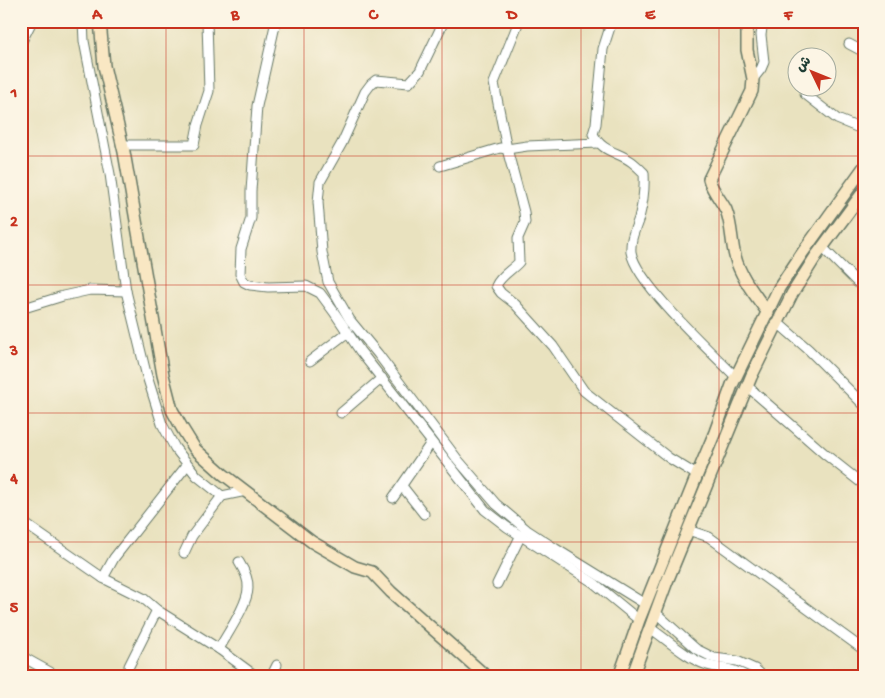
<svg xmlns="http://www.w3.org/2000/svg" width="885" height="698" viewBox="0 0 885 698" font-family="'Gochi Hand','Playpen Sans Arabic',sans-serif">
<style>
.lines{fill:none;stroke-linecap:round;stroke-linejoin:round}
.street-casing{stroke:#667765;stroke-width:11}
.secondary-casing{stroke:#667765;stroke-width:14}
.street{stroke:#fff;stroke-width:9}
.secondary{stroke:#f9e7c3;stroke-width:11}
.grid{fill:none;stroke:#c8321e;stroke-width:1;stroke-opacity:0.55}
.neatline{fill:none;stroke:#c8321e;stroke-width:2}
.grid-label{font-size:16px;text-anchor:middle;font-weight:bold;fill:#c8321e}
</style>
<rect width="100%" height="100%" fill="#fcf5e5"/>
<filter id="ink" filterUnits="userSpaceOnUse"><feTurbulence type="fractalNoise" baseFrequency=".02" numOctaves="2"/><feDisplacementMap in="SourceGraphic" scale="10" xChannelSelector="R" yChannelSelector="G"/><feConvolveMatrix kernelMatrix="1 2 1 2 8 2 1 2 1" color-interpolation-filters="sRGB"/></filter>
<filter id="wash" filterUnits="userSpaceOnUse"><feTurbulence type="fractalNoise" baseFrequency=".0096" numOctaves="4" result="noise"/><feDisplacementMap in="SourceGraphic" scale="20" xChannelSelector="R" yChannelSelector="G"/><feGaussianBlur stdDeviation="1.12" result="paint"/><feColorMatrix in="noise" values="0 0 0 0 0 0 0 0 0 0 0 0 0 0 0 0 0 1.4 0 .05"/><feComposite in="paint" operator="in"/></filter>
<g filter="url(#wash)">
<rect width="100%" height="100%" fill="#e9e2bf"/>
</g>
<g filter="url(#ink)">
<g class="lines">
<defs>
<g id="street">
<path d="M83,21L84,41L110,174L126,291L146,373L162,424L175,448L197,476L222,496L246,491"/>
<path d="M276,21L257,106L251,191V218L241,249L240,274L244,282L250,285L268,287L306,286L320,293L334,312L360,351L485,510L507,527L594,583L639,620"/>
<path d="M444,21L420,71L409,83L376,80L371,84L365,92L342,143L320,182L318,202L322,252L328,282L350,320L378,354L458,460L496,504L527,530L556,549L645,604"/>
<path d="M519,21L494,83L507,149L524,212L525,222L518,238L519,262C512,270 500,276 496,286L501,293L515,304L553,346L584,391L669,458L697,475"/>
<path d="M599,21L610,26"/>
<path d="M612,21L603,49L596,124L593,134C603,153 617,151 632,162C636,165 640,169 644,173C645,189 643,203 639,218C635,230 630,239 631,252C636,283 712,353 736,377"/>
<path d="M21,43L32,21"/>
<path d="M849,44L864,52"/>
<path d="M753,79L761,69L764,62L761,35L763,21"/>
<path d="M805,94L837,119L864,130"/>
<path d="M123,145H194L198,125L209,91L207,21"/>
<path d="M440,166L500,148L507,149L527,146L598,143"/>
<path d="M822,247L864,289"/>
<path d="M21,307L24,308L63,296L90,290L126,291"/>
<path d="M778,323L809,350L864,405"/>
<path d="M310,361L348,332"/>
<path d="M747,386L826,455L864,485"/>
<path d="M341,413L382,378"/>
<path d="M402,486L424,514"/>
<path d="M393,498L431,443"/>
<path d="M21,521L103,578L143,598L157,610L219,649L257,677"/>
<path d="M688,530L709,537L864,650"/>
<path d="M184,553L192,536L222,496"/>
<path d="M103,578L114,558L187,465"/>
<path d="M497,584L521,535"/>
<path d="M656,613L696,649L714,658L737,661L755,669L764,677"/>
<path d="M650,628C668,640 686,658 707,665C723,670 731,667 748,677"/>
<path d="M219,649C227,634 248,604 248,588C249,579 244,570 239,562"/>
<path d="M21,656L59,677"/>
<path d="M129,666L157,610"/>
<path d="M271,677L277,665"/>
</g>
<g id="secondary">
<path d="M100,21L104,66L124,152L163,375L172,410L182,428L195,449L223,474L312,542L355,567L372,572L391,592L487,677"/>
<path d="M747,21V50L753,79L752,91L709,179C712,191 721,200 726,210C732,225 731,241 735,256C740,277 756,296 768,313"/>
<path d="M619,677L639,620L697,475L715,432L732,385L779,288L803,252L864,167"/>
<path d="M632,677L666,584L751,377L792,294L816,256L864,191"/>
</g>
</defs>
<!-- street casing -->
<use href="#street" class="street-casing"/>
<!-- secondary casing -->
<use href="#secondary" class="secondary-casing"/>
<!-- street -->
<use href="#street" class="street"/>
<!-- secondary -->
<use href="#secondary" class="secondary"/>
</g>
</g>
<!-- grid -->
<path class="grid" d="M166,21V677M304,21V677M442,21V677M581,21V677M719,21V677M21,156H864M21,285H864M21,413H864M21,542H864"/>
<!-- margin -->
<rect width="885" height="698" fill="none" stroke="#fcf5e5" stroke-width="55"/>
<!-- north arrow -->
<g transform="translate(812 72) rotate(313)"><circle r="24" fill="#fcf5e5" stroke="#a4ab9e"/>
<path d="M0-4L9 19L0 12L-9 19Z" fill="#c8321e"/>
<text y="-8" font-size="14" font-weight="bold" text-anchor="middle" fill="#1f3d34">ش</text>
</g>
<rect x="28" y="28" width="830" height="642" class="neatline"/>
<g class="grid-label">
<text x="97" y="19">A</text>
<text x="235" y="19">B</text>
<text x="373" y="19">C</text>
<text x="512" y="19">D</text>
<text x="650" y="19">E</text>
<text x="788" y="19">F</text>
<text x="14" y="97">1</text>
<text x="14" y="226">2</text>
<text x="14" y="355">3</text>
<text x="14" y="483">4</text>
<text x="14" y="612">5</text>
</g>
</svg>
